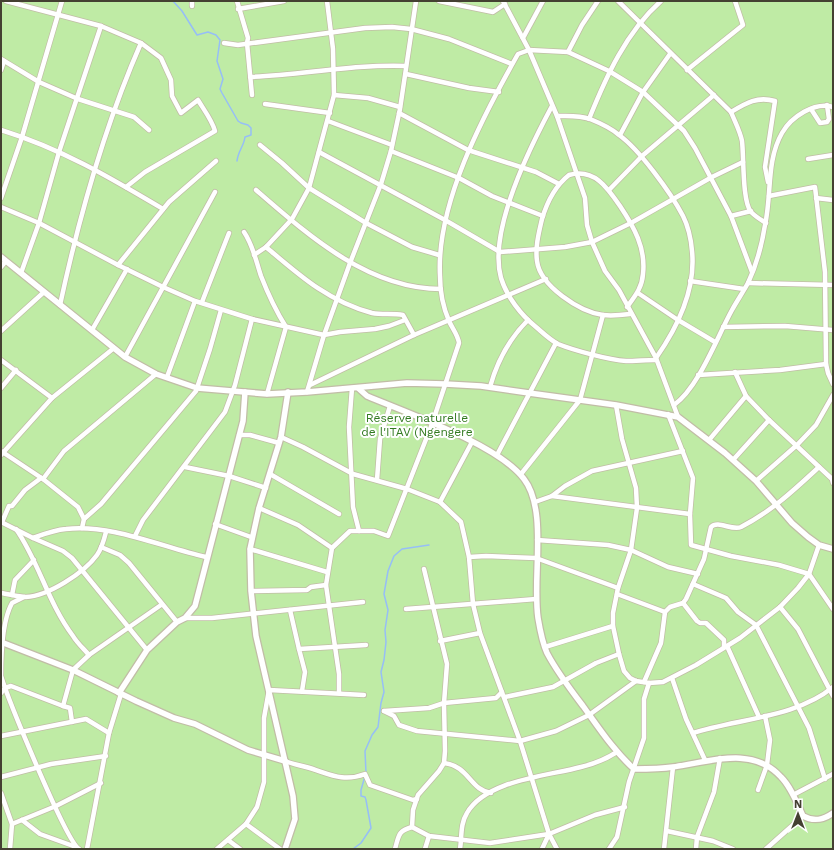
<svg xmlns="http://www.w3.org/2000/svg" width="834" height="850" viewBox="0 0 834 850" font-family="'Work Sans',sans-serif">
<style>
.green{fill:#bfeba5}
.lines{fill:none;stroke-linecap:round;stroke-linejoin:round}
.stream{stroke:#96bef7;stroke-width:1.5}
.minor-casing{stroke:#c1bda6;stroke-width:6}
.tertiary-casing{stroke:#c1bda6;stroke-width:8}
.minor{stroke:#fff;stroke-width:4.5}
.tertiary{stroke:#fff;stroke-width:5.5}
.labels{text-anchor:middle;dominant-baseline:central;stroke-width:4;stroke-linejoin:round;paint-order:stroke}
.park-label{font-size:12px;fill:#327a20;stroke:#fff}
</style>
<rect width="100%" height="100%" fill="#f3f0e1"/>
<!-- green -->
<rect class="green" x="1" y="1" width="832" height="848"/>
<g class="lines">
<!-- stream -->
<g class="stream">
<path d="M173,1L182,11L197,35L208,32L216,35L220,40L217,61L223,79L220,89L222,93L238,121L241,123L248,125L251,128V135L245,137C244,146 238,151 237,161"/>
<path d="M366,773L365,751L372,735L378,727L381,703L384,692L381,672L384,660L386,642L385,630L388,610L384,594L388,571L394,556L402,549L429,545"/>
<path d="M353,849L361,843L371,828L366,800L365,797L361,796V790L365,776"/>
</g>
<defs>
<g id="minor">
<path d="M6,1L101,26L141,43L161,58L171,80L172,96L181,113L198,100C204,110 212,120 215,131L145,172L126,187"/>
<path d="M237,1L248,38L247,43L252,95"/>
<path d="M439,1L493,12L505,4"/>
<path d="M503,1L529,50L557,116L585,198L587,225L592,242L605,271L619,290L656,358L678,417"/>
<path d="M618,1L731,112C735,122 740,131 742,141C744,157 742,201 751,212C755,216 761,220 766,223"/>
<path d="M192,6V1"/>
<path d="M238,9L284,1"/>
<path d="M523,38L543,1"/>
<path d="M224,43L238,45L365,28L392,27L411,29L449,39L512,64"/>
<path d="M568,52L582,25L598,1"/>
<path d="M1,59L39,82L78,99L134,117L149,130"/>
<path d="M1,70L4,61"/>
<path d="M687,70L743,25L735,1"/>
<path d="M406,74L469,88L499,92"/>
<path d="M250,77C302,75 354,64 406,66"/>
<path d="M334,95L368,98L400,107"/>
<path d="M265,104L330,113"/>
<path d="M552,106C530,147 488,231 501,278C507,297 521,315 536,327C543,333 550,340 558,344C573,350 609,360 626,361C636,361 646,360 656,360"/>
<path d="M811,109L820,123L827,122L829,119L827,105"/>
<path d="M731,112C746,103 757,96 775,101L765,167L768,182"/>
<path d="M399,113L468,150L536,172L559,184"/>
<path d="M557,116C568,116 579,115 590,119C600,123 611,128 619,135C639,149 671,193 683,216C688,226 691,239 692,251C696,289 677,328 656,358"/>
<path d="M589,119C606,77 626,32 661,1"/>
<path d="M328,121L392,145"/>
<path d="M1,130C62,149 109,177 163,209"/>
<path d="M620,135L643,92L670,54"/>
<path d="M260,145L282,163L309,188L366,223L412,247L439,255"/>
<path d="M391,151L459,178L492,196L543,216"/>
<path d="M319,152L445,220L500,252L565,247L592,242L631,223L712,177L743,162"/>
<path d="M808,159L833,155"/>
<path d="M256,190C308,235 368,289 441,289"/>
<path d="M609,190L642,156L714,95"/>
<path d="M769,196L815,187L825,272L826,364L828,373L833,384"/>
<path d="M1,198L22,137L62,1"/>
<path d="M816,198L833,200"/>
<path d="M1,207L39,223L118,265L163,287L195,301L252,319L324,335L340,332L375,329L389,326L405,320"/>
<path d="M731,216L751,211"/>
<path d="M244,232C253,245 256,261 261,276C268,294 276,311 286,327L267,394"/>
<path d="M266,247C299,275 329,302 372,313C382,315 393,313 403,315L414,335"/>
<path d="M254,255L266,247L292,219L309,188L334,95L333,49L327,1"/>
<path d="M118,265L169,202L216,161"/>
<path d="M1,267L6,261"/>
<path d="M21,273L39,223L59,152L101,26"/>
<path d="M690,281L744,289"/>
<path d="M748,283L833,285"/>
<path d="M638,293L678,320L715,342"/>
<path d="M202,302L229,233"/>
<path d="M60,305C79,217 105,125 141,43"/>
<path d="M627,307C635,296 642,288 643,274C646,248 634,227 620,206C607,187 594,168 569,175C555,186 547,202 542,219C539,232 535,247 537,261C540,286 580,312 603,315C612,316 622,315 630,314"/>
<path d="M723,327L785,326L833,330"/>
<path d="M92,330L127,269"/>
<path d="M1,331L44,292"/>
<path d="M125,357L215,192"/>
<path d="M1,360L52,398"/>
<path d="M735,372L746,396L769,420L832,479L833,483"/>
<path d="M698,375L780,370L826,364"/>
<path d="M167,377L195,301"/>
<path d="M310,385L414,335L546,279"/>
<path d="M490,387C497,362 509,339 528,320"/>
<path d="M1,388L16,370"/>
<path d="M352,388L349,427L353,507L359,531"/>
<path d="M307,392L324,335L350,263L381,184L391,151L400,109L416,1"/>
<path d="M616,405L622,439L636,488L637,508L631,550L618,588L613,613V626L619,654L624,671L630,678L636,681L649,683L663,682L696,665L740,638L780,607L798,588L809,574L819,545"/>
<path d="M674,405C699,387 717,337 732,310C737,301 743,292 748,283C756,266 762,244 765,225C772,194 766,161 782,133C791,117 815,101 833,107"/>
<path d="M668,414L693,478L690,514L691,545L731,556L779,565L809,574L833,609"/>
<path d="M239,435H250L279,443"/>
<path d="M281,437L303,447L353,474L407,489L440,502L461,522L469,557L473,604L480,633L520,741L549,834L557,849"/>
<path d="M709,440L746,396"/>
<path d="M1,451L43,479L78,507L84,519"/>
<path d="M1,455L52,398L114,348"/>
<path d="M497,455L556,343"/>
<path d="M733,460L769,420"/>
<path d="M185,467L229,476L266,488"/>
<path d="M270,474L339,514"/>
<path d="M521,474L580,400L603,315"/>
<path d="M43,479L64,451L156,374"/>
<path d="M377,480L380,439L390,406"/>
<path d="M756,481L797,445L816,425L833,395"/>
<path d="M552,496L690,514"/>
<path d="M440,502L472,442"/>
<path d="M535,502L552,496L565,486L592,471L683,451"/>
<path d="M259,508L298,525L332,548"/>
<path d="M1,522L33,538C44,534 54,530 66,529C113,524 161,547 206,557"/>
<path d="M2,522L9,506H12L25,490L41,478"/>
<path d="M215,524L251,537"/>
<path d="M82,528L84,519L101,504L196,391L210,349L221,310"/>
<path d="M16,529C39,562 48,603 73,636C77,643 84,649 89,655"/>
<path d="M135,536L143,520L225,412L235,385L252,319"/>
<path d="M33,538L63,551L72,558L147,650"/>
<path d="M537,540L608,545L631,550L668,567L698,574"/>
<path d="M101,547L120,555L129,563L177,622"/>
<path d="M250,549L327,572"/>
<path d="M469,557L486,556L536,558L618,588"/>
<path d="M693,584L726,598L738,612L756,625L809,728L825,779"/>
<path d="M251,591L307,590L311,587L326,585"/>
<path d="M1,593C9,594 18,597 26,597C48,596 84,573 97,555C102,548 104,540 106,532"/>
<path d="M617,594L665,612"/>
<path d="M12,595L15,580L34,560"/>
<path d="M24,597L12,603C2,621 1,656 1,676C8,699 66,841 79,849"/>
<path d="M683,603L697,621L700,623H706L724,640V647"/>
<path d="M780,607L798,629L833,696"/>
<path d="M406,609L536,599"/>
<path d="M290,610L299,649"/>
<path d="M185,618H212L363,602"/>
<path d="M440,641L480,633"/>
<path d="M727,646L759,717"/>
<path d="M545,647L613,626"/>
<path d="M672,678L686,719L705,760"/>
<path d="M644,682L661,643L665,612L670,607L683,603L686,599L704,559L711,527C718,520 732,531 741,527C772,511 794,490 819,467"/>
<path d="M302,691L305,672L299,649L366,645"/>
<path d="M1,693L5,688L11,686L63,706"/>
<path d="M339,693V674L326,585L332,548L350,531H374L388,536L432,424L459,343C458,335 452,328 449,321C443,307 440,291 440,276C436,204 483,116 518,54L529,50L568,52L609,71L643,92L684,131L695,148L731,216L752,272"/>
<path d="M505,697L553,687L596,663L619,654"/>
<path d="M384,711L394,716L399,725L417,731L520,741L556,731L589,715L636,681"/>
<path d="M384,711L429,708L444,703L496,698L502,692"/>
<path d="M72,722L70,708L63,706L73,670L89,655L161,605"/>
<path d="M693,733C737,719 798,717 833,687"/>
<path d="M1,736L86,719L109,733"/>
<path d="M285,761C292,764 299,765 306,767C328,773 342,783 365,774L370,785L413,800L417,799"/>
<path d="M444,763C469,766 470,790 491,793"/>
<path d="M1,777L51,764L106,756"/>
<path d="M758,790L767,765L770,740L765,716"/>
<path d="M1,793L12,824L10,849"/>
<path d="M793,795L833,774"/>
<path d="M22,820L40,834L76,847"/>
<path d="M12,824L56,806L101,783"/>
<path d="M246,824L280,849"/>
<path d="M412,827L413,810L418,795L439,771L444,763L445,751L444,703L447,664L424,569"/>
<path d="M412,827L429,836L490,843L549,834L595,815L625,807"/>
<path d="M667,831L713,841L733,849"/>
<path d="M228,840L240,849"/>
<path d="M87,849L109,733L121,694"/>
<path d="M217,849L246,824L257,807L264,782V718L269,690L364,695"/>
<path d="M395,849C399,835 398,831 412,827"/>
<path d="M425,849L429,836"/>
<path d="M460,849C462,837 460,824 467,813C486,780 548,776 581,767C594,764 606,759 617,752"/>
<path d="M542,849L549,834"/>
<path d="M609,849L617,837L629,782L644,738V699L649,683"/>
<path d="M664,849L673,767"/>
<path d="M696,849L697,837L714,792L720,758"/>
<path d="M766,849L803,816"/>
</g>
<g id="tertiary">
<path d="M1,257L125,357L156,374L197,388L267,394L307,392L407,383L445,384L481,386L529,393L616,405L678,417L725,453L756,481L792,523L808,537L819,545L833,549"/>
<path d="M358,388L367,396C407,413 499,445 524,479C548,510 532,578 538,618C540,630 542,642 547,653C557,672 570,689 583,706C599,728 614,751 634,769C647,769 660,769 673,767C709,762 752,745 781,777C791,787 797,803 803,816C814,822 823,820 833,813"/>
<path d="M1,642L73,670L136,701L174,718L195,724L248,750L285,761"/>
<path d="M119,693L147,650L177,622L185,618L195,606L243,421L245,392"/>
<path d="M285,849L295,819L293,796L256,636L251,591L250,549L259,508L281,437L288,392"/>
</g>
</defs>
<!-- minor casing -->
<use href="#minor" class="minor-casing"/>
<!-- tertiary casing -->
<use href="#tertiary" class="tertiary-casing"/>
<!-- minor -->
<use href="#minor" class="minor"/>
<!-- tertiary -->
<use href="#tertiary" class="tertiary"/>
</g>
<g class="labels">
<!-- park labels -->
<g class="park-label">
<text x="417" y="418">Réserve naturelle<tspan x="417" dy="14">de l'ITAV (Ngengere</tspan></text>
</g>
</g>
<!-- border -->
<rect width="834" height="850" fill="none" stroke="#444032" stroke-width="4"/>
<!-- north arrow -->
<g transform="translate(798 814)" stroke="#ffffff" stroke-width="3" paint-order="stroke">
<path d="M0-3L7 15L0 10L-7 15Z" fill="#444032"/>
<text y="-6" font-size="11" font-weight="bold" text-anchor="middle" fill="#444032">N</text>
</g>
</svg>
